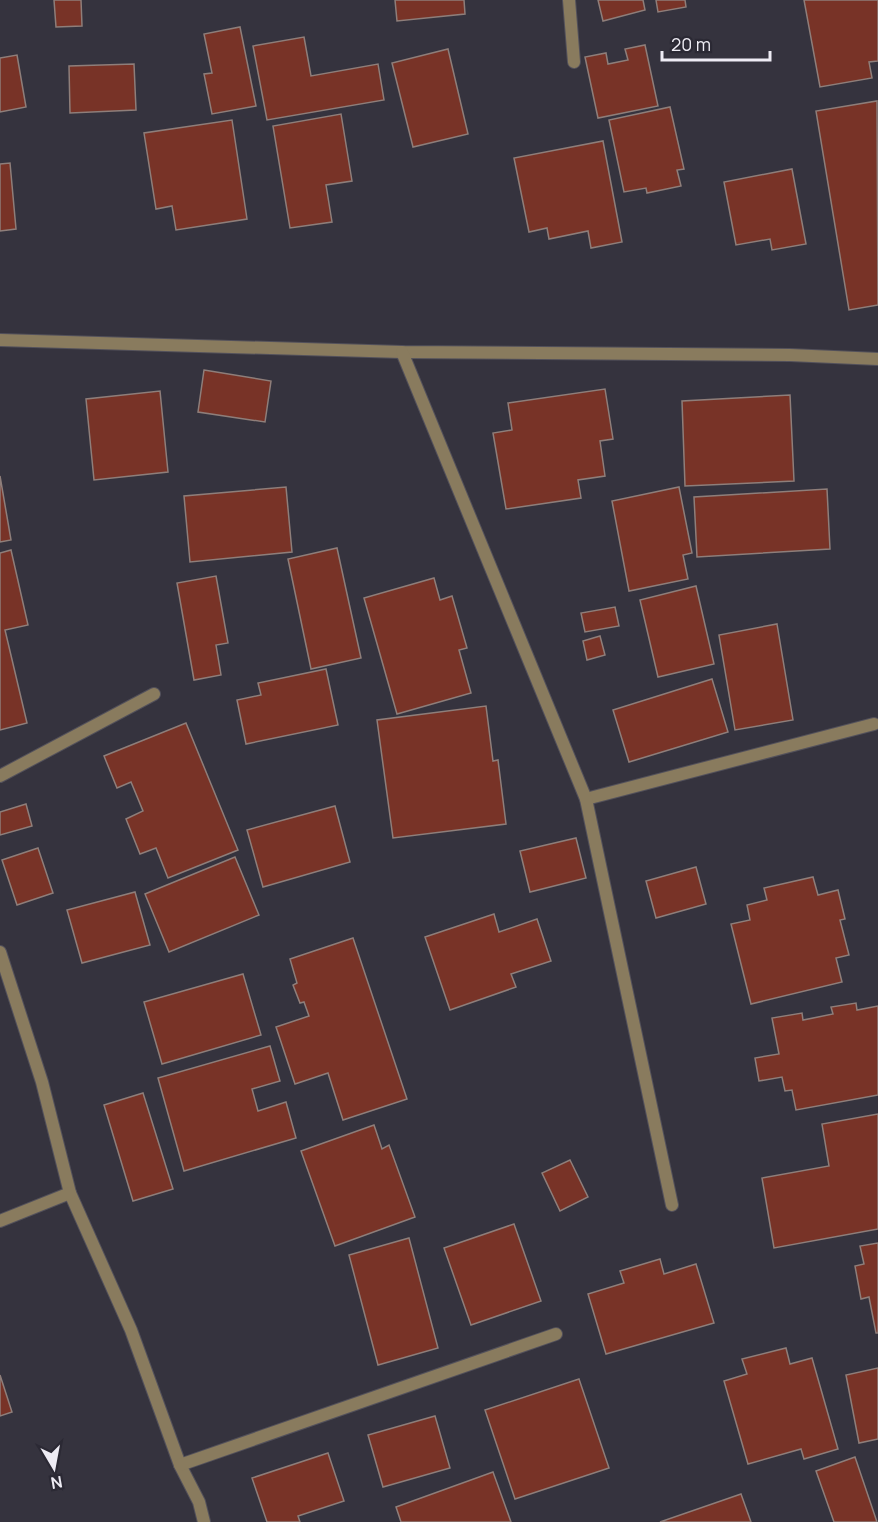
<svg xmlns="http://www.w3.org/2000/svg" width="878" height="1522" viewBox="0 0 878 1522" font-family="Manrope,sans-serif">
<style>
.building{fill:#783327;stroke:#8e7e7a;stroke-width:1.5}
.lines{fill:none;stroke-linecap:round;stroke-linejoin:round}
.service-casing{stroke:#53515b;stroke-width:14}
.minor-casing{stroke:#53515b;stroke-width:14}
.service{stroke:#897b5e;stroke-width:12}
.minor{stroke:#897b5e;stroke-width:12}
</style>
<rect width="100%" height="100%" fill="#35333e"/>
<!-- building -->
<g class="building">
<path d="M54,0H81L82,26L56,27Z"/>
<path d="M395,0H464L465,14L397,21Z"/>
<path d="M598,0H643L645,10L603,21Z"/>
<path d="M656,0H685L686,7L658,12Z"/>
<path d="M804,0H878V61L869,62L872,78L820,87Z"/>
<path d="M240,27L256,106L212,114L204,74L212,73L204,34Z"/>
<path d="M304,37L311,76L378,64L384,100L267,120L253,46Z"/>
<path d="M645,45L658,106L598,118L585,57L606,53L608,64L628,60L625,49Z"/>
<path d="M448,49L468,134L413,147L392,63Z"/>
<path d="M17,55L26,107L0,112V58Z"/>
<path d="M134,64L136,110L70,113L69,66Z"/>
<path d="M877,101L878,305L849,310L816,111Z"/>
<path d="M670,107L684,169L677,170L681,186L647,193L646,188L624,192L609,120Z"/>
<path d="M341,114L352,181L326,185L332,222L290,228L273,126Z"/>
<path d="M232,120L247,219L176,230L172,206L156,209L144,133Z"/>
<path d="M603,141L622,242L591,248L588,231L549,239L547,228L529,232L514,158Z"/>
<path d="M10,163L16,229L0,231V164Z"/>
<path d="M792,169L806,244L772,250L770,239L736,245L724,182Z"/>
<path d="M204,370L271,381L265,422L198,412Z"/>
<path d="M605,389L613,439L600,441L605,476L578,480L581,498L506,509L493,433L512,430L508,403Z"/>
<path d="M160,391L168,472L94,480L86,399Z"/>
<path d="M790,395L794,481L685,486L682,401Z"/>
<path d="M0,476L11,540L0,542Z"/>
<path d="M286,487L292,552L190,562L184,496Z"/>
<path d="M679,487L692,553L683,555L688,579L629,591L612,501Z"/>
<path d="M827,489L830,549L697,557L694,497Z"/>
<path d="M337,548L361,658L311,669L288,559Z"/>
<path d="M11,550L28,625L5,630L27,723L0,730V553Z"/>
<path d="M216,576L228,643L216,645L221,675L194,680L177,583Z"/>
<path d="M434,578L440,600L452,596L467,648L459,650L471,693L397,714L364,598Z"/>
<path d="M696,586L714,664L658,677L640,600Z"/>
<path d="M615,607L619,626L585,632L581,613Z"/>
<path d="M777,624L793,720L735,730L719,635Z"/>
<path d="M600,636L605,655L587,660L583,641Z"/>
<path d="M326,669L338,725L246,744L237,700L261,695L258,683Z"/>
<path d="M712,679L728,732L629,762L613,710Z"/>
<path d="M486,706L493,761L498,760L506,824L393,838L377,720Z"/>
<path d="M186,723L238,850L168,878L156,848L140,854L126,819L143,811L131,782L117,788L104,756Z"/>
<path d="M26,804L32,826L0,835V812Z"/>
<path d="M335,806L350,862L263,887L247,830Z"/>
<path d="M576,838L586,878L530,892L520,851Z"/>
<path d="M38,848L53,893L17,905L2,860Z"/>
<path d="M235,857L259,915L169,952L145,894Z"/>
<path d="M696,867L706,904L656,918L646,881Z"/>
<path d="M813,877L818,895L838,890L845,919L840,920L849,955L836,958L842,982L751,1004L731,924L750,920L747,905L767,900L764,888Z"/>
<path d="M135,892L150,945L82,963L67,910Z"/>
<path d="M494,914L499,932L537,919L551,961L511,974L516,987L450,1010L425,937Z"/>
<path d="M353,938L407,1099L343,1120L328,1073L295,1084L276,1027L309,1016L304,1002L300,1003L293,985L297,983L290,959Z"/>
<path d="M243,974L261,1035L162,1064L144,1002Z"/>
<path d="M856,1003L857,1010L878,1006V1095L796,1110L792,1090L785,1091L782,1077L759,1081L755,1058L779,1054L772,1018L802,1013L803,1020L833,1014L831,1007Z"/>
<path d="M270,1046L280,1081L252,1089L258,1111L286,1102L296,1138L184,1171L158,1078Z"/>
<path d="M143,1093L173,1189L133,1201L104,1105Z"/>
<path d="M878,1114V1229L774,1248L762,1178L829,1166L822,1124Z"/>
<path d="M374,1125L382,1149L389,1145L415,1217L335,1246L301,1151Z"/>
<path d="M570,1160L588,1197L560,1211L542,1173Z"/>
<path d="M514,1224L541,1301L471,1325L444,1248Z"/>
<path d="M409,1238L438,1348L378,1365L349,1255Z"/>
<path d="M878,1243V1333H876L869,1297L861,1299L855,1266L864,1264L860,1246Z"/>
<path d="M660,1259L664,1274L696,1264L714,1323L606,1354L588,1294L624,1283L620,1271Z"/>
<path d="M786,1348L790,1364L812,1358L838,1449L804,1459L801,1449L748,1464L724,1381L747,1374L742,1359Z"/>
<path d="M878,1368V1439L859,1443L846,1375Z"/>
<path d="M0,1375L12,1412L0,1416Z"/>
<path d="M579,1379L609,1468L515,1499L485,1410Z"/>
<path d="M435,1416L450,1468L383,1487L368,1435Z"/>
<path d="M328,1453L344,1501L298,1516L300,1522H267L252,1478Z"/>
<path d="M855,1457L877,1522H834L816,1471Z"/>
<path d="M493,1472L511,1522H401L396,1507Z"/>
<path d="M741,1494L751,1522H660Z"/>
</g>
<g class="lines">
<defs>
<path id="service" d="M586,799L874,724"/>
<g id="minor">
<path d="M569,0L574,62"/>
<path d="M0,340L402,352L790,355L878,359"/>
<path d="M402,352L586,799L672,1205"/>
<path d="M0,776L154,694"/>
<path d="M0,952L42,1082L70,1193L131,1330L180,1465L199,1502L204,1522"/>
<path d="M0,1221L70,1193"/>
<path d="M180,1465L556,1334"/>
</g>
</defs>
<!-- service casing -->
<use href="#service" class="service-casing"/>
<!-- minor casing -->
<use href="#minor" class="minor-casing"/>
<!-- service -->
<use href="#service" class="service"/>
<!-- minor -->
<use href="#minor" class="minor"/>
</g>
<!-- north arrow -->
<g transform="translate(54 1468) rotate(170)" stroke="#2b2934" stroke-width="4.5" paint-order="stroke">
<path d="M0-4.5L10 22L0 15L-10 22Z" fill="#eeecf4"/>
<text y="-9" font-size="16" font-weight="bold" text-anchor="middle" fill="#eeecf4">N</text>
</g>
<!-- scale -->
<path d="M662 51v9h108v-9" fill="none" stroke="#eeecf4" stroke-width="3"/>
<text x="671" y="51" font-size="18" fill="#eeecf4" stroke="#2b2934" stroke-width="4.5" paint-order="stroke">20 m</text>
</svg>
